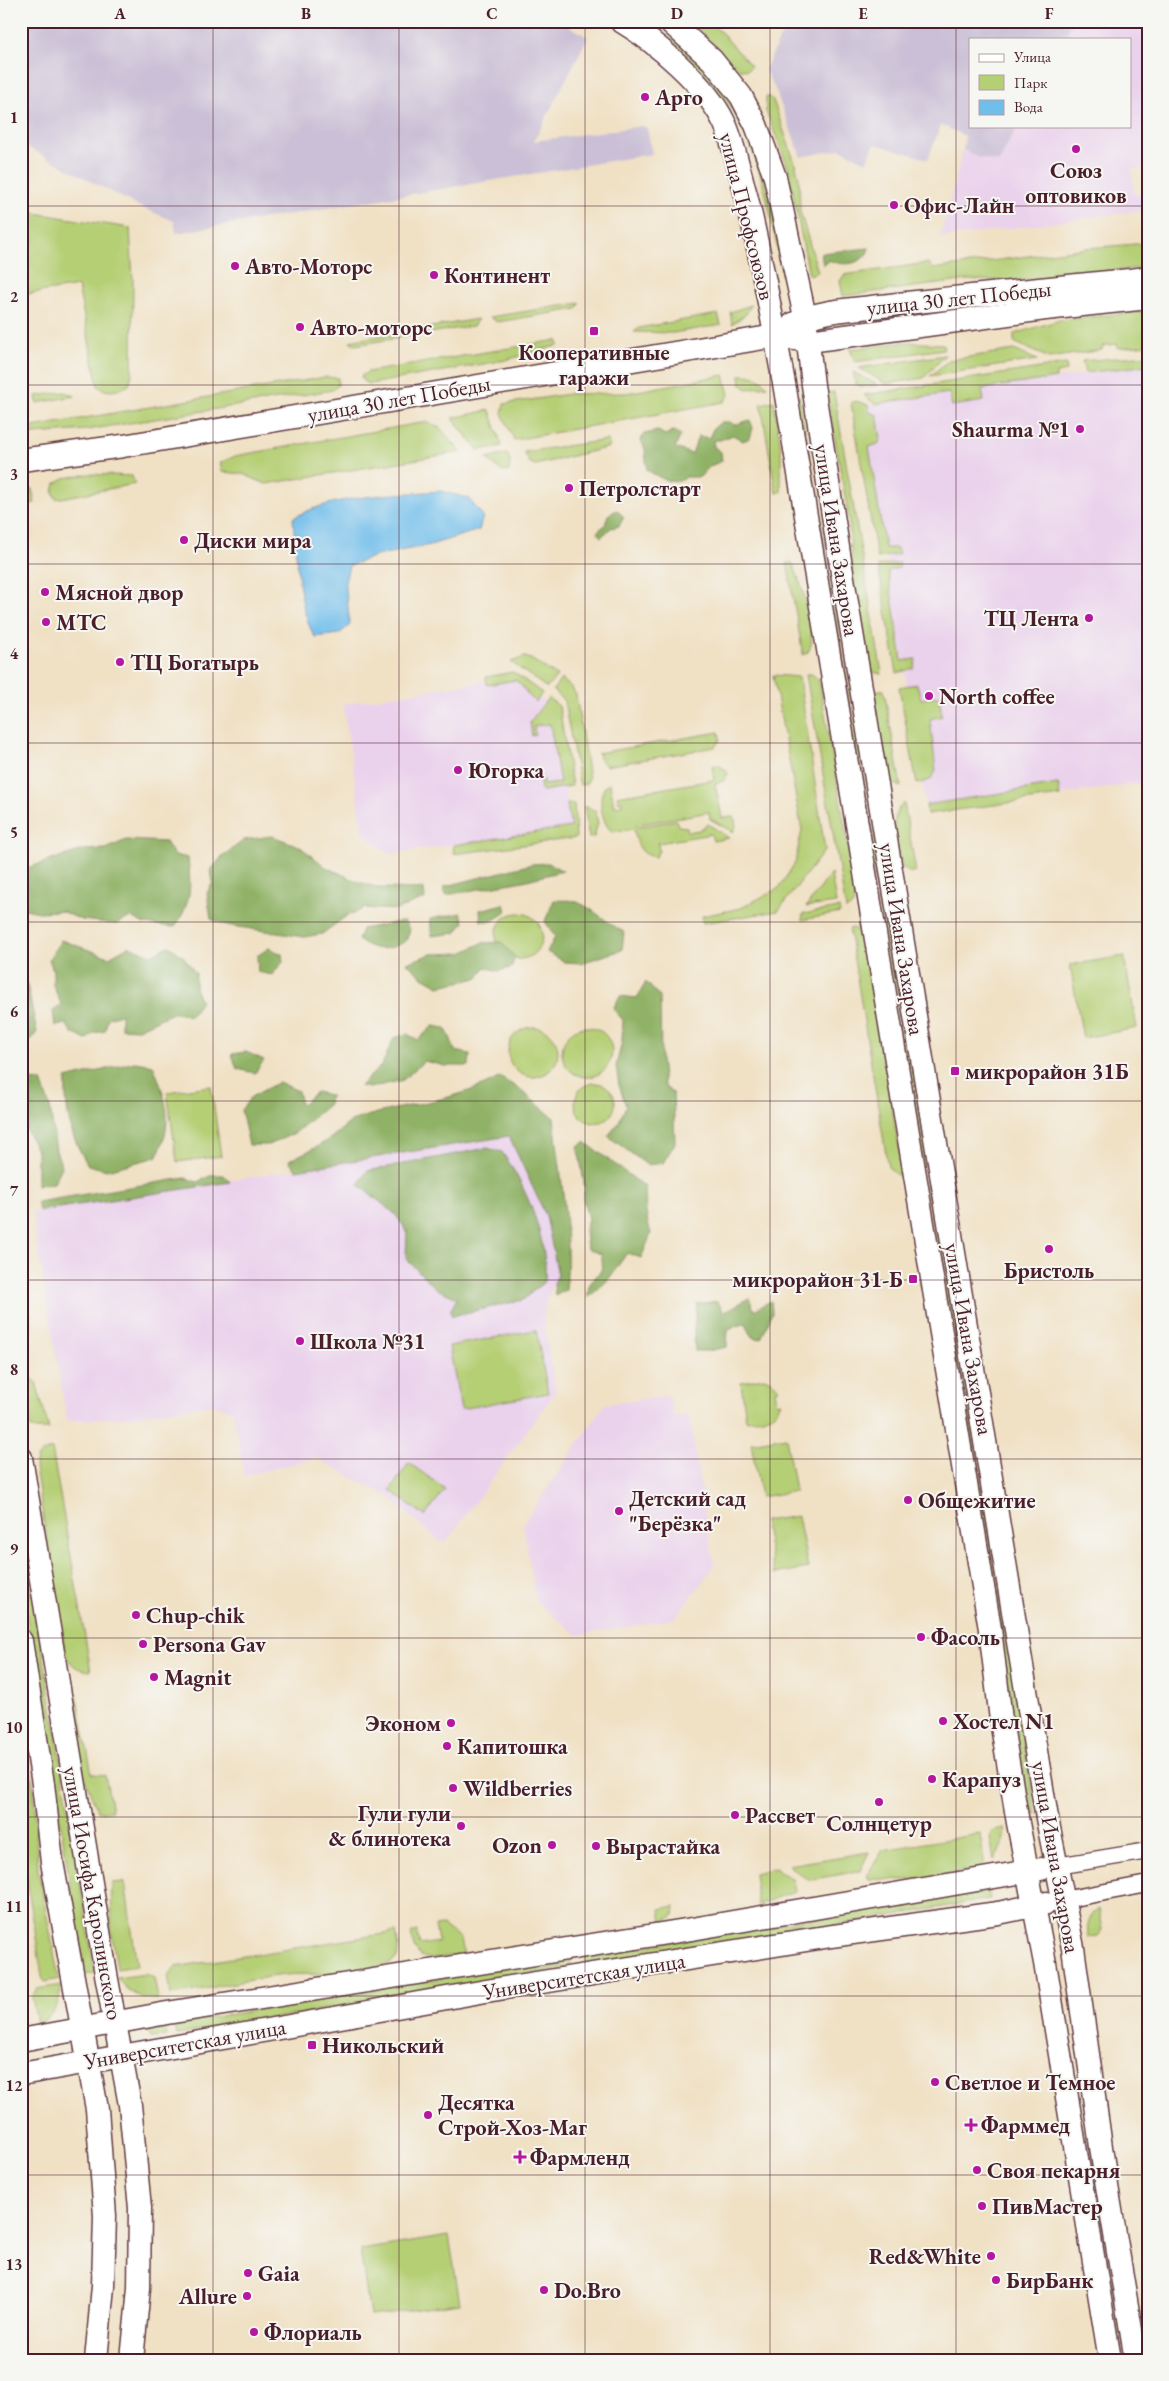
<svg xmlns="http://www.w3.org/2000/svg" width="1169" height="2381" viewBox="0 0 1169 2381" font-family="'EB Garamond',serif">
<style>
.built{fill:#ead1ec}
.industrial{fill:#cabfd6}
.green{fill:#b5cf75;stroke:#807750}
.forest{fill:#90b266;stroke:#6d6848}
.water{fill:#71beeb;stroke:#5e6e8b}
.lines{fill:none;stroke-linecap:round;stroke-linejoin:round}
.street-casing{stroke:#633c42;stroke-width:19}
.secondary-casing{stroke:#633c42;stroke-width:25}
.street{stroke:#fff;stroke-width:16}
.secondary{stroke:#fff;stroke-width:22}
.grid{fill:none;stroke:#4a1f2b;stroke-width:1;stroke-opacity:0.55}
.poi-dot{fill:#b5179e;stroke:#f6f6f2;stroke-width:2}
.labels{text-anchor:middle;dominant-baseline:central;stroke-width:4;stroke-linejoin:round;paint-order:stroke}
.poi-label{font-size:22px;font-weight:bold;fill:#4a1f2b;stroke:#f6f6f2;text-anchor:start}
.street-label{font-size:22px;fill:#4a1f2b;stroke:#f6f6f2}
.neatline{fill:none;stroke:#4a1f2b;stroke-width:2}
.grid-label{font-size:16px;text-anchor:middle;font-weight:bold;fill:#4a1f2b}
</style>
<rect width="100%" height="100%" fill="#f6f6f2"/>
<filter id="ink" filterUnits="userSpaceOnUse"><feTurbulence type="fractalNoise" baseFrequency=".02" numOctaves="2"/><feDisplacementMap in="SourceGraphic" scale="10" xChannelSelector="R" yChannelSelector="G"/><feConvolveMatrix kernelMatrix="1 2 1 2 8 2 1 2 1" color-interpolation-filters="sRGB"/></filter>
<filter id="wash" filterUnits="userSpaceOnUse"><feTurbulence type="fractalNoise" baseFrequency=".0096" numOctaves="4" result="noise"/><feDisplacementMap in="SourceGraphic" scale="20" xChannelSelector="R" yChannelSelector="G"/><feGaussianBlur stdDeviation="1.12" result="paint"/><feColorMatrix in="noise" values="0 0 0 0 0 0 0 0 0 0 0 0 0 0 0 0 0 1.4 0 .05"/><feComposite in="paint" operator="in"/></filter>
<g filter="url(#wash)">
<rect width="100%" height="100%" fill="#f0e1c5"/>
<!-- built -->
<g class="built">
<path d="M1073,21H1148V167L1132,168L1134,194H1143L1144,210L940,238L963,150L980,158L999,162L1017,126H1130V39H1064Z"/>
<path d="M1148,365V782L927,814L863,406Z"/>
<path d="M511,677L551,706L571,827L389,854L363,833L343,704Z"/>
<path d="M509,1136L546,1216L558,1275L544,1305V1325L556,1391L446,1542H440L386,1495L316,1458L244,1476L233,1411L211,1404L127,1417L67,1421L32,1212Z"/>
<path d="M669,1396L673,1417L689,1415L714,1566L674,1619L578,1635L536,1602L523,1524L605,1404Z"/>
</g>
<!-- industrial -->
<g class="industrial">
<path d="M21,21H559L588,37L534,141L643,126L647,128L652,154L176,233L174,221L138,206L21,144Z"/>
<path d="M788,21H1073L1064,39H970V126H1017L999,162L980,158L963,150L965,136L941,125L928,159L875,144L866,162L841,149L801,157L775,89L765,70Z"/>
</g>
<!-- green -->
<g class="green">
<path d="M643,21H649L696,57L726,92L746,125L763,165L787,278L783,279C761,160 749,94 643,21Z"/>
<path d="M691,21H706L721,32L751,66L748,70L739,69Z"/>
<path d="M766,97H770L773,100L796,166L799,179L800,211L818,272L809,275L788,167L766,111Z"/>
<path d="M21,211L130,228L133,281L132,374L129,385C118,391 108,394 98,386L78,286L21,295Z"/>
<path d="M1148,243V267L1015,281L969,280L843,296L840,281L844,275L928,263L933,269L1087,248Z"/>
<path d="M580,303L577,309L497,322L490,317Z"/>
<path d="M751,305L746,314L732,324L730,312Z"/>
<path d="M1148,311V345L1118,348L1117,344L1102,346V350L1049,358L1014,342V334L1060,320Z"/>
<path d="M718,314L721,325L673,333L634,332L639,328Z"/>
<path d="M478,319L473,326L355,345L350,341Z"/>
<path d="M557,340L559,345L506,360L370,384L364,382L361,376L368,372Z"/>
<path d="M905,342L943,344L944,349L855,362L850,349Z"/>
<path d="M1014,350L1037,360L930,376L949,360Z"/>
<path d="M945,355L924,378L886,384L859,368Z"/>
<path d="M1148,355V365L1085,373L1082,361Z"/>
<path d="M1066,364L1067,371L1056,373V378L982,389L984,401L952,406L949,393L875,404L864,395Z"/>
<path d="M853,372L878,385L862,387L856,384Z"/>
<path d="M724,375L729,395L724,402L514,440L502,413L504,404L569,394L627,393Z"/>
<path d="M740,375C752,375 759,376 767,386L747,389L741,384Z"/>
<path d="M325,377L338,378V385L333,390L87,430L21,435V429Z"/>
<path d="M65,392L75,396L37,403L36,396Z"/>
<path d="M834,392L882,674L872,672L867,666L853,582L849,519L827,393Z"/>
<path d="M799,396L930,1165L923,1166L792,397Z"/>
<path d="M774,401L781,450V492L776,493L761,404Z"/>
<path d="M856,401L868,405L869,412L877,415L881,439L878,444L869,447L885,548H897L899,554L877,558L851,403Z"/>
<path d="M490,410L502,446L478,450L452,418Z"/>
<path d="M426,422L439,427L461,452L266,484L243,474L222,472L220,463L235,456Z"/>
<path d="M608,440L610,447L535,465L529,462L524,452Z"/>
<path d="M507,454L510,460L509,471L503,472L487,459Z"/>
<path d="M89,474L132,476L135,484L56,499L53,492L55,484L64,478Z"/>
<path d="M21,486L32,489L35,503L21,506Z"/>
<path d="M792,562C800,580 820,635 808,652L803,655L787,563Z"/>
<path d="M900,563L899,568L888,571L902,661L916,659L914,668L897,673L878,566Z"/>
<path d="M525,657L531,659L557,676L547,688L511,662Z"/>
<path d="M513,672L542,693L536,702C526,695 525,687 515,680L487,685L486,677Z"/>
<path d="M806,674H812L819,680L856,890L853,905L846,910Z"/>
<path d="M773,675L799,677L825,850L778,911L703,923L702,916L741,908L779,888L795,863L802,830Z"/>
<path d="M561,679L571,687L576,695L589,778L586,784L580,785L564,701L553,690Z"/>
<path d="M917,684L921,699L939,696L942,716L930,719L936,771L930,780L917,784L899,687Z"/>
<path d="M878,690H884L901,787L889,782L884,777L872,700Z"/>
<path d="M548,698L559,706L572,786L543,791L541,789L539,778L542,777L544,785L560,783L550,724L534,726L535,735L532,736L530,722Z"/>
<path d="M719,732L720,740L715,747L606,766L599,758L598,753Z"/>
<path d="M717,765L725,769L728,774L723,781L715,784L722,818L734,817L736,826L733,832L710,819L709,812L636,825L639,827L676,820L678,826L687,827L688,832L699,830L708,824L729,838L713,841L711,834L658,843L659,851L655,857C639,854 637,844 634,829L613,832C602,827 594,789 610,783L614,806L622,805V801L619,802L617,796L714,780L712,766Z"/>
<path d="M1058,784L1060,796L927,814L926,805Z"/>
<path d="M904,803L916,872H909L902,867C898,848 886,817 904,803Z"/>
<path d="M567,804H574L576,838L454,854L453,845L571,827Z"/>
<path d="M584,806L595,811L598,823L594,837L589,838Z"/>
<path d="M831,874L836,903L806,907Z"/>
<path d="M839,908L840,913L802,920L803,914Z"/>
<circle cx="519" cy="936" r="23"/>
<path d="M854,928L864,939L903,1173L896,1175L888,1167L849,929Z"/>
<path d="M1124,956L1137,1028L1083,1038L1070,965Z"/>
<circle cx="533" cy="1052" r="25"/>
<circle cx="587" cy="1052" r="25"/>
<circle cx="595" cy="1103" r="20"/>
<path d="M211,1086L221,1156L177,1162L167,1092Z"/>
<path d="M932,1185L1036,1814L1030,1815L926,1186Z"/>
<path d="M21,1281H26C29,1305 38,1338 21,1358Z"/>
<path d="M536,1330L548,1393L461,1409L449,1346Z"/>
<path d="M21,1373H26L36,1382L49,1429H32L26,1418Z"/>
<path d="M763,1378L771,1380L779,1389L775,1390L777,1403L781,1402C775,1419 762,1418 746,1420L741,1382Z"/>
<path d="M786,1437L795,1491L761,1497L751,1443Z"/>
<path d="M52,1449L91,1671C78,1670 73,1667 66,1656L35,1467C37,1455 41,1452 52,1449Z"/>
<path d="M409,1463L445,1489L425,1516L390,1490Z"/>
<path d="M798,1516L808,1568L774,1574L764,1521Z"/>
<path d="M21,1518L95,1973L85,1975L21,1581Z"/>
<path d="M76,1693L92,1774L105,1775L112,1810L98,1812L84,1776L72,1700V1695Z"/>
<path d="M21,1717L34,1791L38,1870L59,1979L45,1982L42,1976L21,1843V1791L23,1789Z"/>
<path d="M1005,1829L1003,1844L994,1860L990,1838L994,1831Z"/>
<path d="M980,1834L985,1868L911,1880L869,1879L867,1875L883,1850Z"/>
<path d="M869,1852L860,1871L808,1880L788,1865Z"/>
<path d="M775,1868L793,1880L795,1891L758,1905L754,1873Z"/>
<path d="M125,1882L137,1966L117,1969L111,1928L112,1883Z"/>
<path d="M988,1889L990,1899L587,1967L585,1956Z"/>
<path d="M675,1906L674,1916L662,1922L660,1909Z"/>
<path d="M1099,1909L1103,1930L1098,1936L1088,1937C1087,1924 1088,1917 1099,1909Z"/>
<path d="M443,1925L461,1939L464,1954L431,1959L420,1956L414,1947L411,1933L417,1931L420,1945L438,1942L435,1926Z"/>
<path d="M396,1932L399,1947L397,1958C370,1981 319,1972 285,1975C247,1979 209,1989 171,1995L168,1975L175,1967Z"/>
<path d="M570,1956L571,1967L177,2035L175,2024Z"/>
<path d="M146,1974L154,1978L158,1999C139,1999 128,1993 117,1978Z"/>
<path d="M61,1985C60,2003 55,2016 37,2024L32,1997L37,1989Z"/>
<path d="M164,2025L166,2036L152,2038L148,2033L151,2028Z"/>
<path d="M449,2236L460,2303L370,2316L360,2250Z"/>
</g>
<!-- forest -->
<g class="forest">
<path d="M869,248C865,265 843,267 829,260L823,265L821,253Z"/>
<path d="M750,420L753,428L750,438L743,441L733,435L720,440H713L714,447L721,452L722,461L710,466L700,477H686C674,488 659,477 647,470L645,449L641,440L644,434L658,431L665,435L673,431L681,435L675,448L692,454L698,436L709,438L713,429L721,422H730L734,425Z"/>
<path d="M617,510L624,517L619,526L611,528L601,537L597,532L605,525L608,515Z"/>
<path d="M272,836L299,846L326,867L359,882L380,888L424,889L425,899L396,910L365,908L345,917L322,934L304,937L226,925L211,919L207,893L213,882L211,870L221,858L244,840Z"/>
<path d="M126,840L166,842L174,855L188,858C191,888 192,901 175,927L144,924L131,917L116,924L82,920L61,911L39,912L21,908V870L82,850L106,849Z"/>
<path d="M548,863L563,871L523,881L446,895L443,887L532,864Z"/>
<path d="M554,900C561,901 571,899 577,902C595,909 607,924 624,932L622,950L581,963L565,962L547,952L555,937L545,921Z"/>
<path d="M504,904L506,912L492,921H481L480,910Z"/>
<path d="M461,913L464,922L456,933L432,936L430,919Z"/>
<path d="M404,921L410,930L406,941C388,951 376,952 358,940L362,929Z"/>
<path d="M61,940L109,957L129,946L151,955L169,946L184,957L196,974L195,988L201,1002L190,1016L175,1012L138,1029L121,1028V1014L108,1018L105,1031L94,1033L86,1040L72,1033L66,1024L55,1026L53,1011L61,1004L53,985V970L49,959Z"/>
<path d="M501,942L515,957L511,968L498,971L485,967L478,978L439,986L421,976L407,963L431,954L462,953L482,943Z"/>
<path d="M269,948L282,954L283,962L272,975L258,972L257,956Z"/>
<path d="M21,957L37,1032L31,1040L21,1043Z"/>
<path d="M646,982L660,997L661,1060L664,1086L673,1093L675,1143L663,1163L647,1165L608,1136L618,1124L626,1106L619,1085L616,1066L622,1042L623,1020L613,1009L620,996L637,998Z"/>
<path d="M433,1026L445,1028L450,1037L455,1051L470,1054L469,1066H445L424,1061L403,1080L369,1088L360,1086L382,1065L394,1038L407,1034L418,1040Z"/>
<path d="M246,1052L264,1060L255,1073L237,1069L232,1054Z"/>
<path d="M135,1062L153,1065C166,1099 175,1124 156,1157L107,1170L88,1165C70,1136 65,1113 66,1079Z"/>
<path d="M500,1077L519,1089L554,1118C560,1174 571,1233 566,1290L555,1296L554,1283L558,1275L546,1216L509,1136L296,1170L289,1160C301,1154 315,1149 326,1141C337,1135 346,1123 357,1119C402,1104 460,1101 500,1077Z"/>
<path d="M26,1080L41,1081L50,1107L56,1151L62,1167L54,1183L37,1185V1150L24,1126L21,1084Z"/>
<path d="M279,1082L298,1091L301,1105L316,1092L330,1095L329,1104L295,1133L268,1145H249L241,1110L251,1097Z"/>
<path d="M585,1142L645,1187L646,1214L651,1234L641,1258L627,1253L608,1280L588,1298C588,1294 588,1289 589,1286C596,1272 606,1275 601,1254L587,1249L585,1230L588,1219L583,1198L585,1189L578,1147Z"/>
<path d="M487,1148L502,1152C526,1186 548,1239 545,1281L523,1300L452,1316L450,1311L457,1298L437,1289L406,1259L407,1231L395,1214L358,1184L367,1171Z"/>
<path d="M212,1175H224L230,1182L39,1211L37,1202L185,1178L197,1182Z"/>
<path d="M749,1298L754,1310L771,1301L772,1313L761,1339L752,1337L746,1323L728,1329L727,1347L708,1351H695L694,1330L697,1304L717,1301L724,1312Z"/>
</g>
<!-- water -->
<path class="water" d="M440,491L468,498L483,516L479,530L430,545L375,556L349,566L345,582L350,625L339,634L315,637C298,611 296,551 293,518C336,494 392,495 440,491Z"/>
</g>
<g filter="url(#ink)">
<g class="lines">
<defs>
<g id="street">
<path d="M1057,1866L1148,1851"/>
<path d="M1063,1900L1148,1884"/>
</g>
<g id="secondary">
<path d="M621,21C655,41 707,86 724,122C733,140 740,174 746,195C762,259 773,324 785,389L990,1629L1001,1720L1018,1823L1045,1963L1110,2360"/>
<path d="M669,21L712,60L741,96L756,125L775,177L805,317L813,385L839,554L1047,1818L1073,1948L1104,2168L1136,2360"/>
<path d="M793,324C820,309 859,309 890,305C975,295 1062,287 1148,278"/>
<path d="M21,460L123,446L775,336L809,341L1045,309L1148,298"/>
<path d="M21,1458L106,1974L130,2105L140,2208L139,2288L132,2360"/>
<path d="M21,1641L43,1784L52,1862L97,2109L105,2216L103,2286L96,2360"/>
<path d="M21,2040L167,2013L692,1929L1041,1869"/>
<path d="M21,2074L486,1991L825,1937L998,1913L1047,1903"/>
</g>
</defs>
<!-- street casing -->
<use href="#street" class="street-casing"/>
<!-- secondary casing -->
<use href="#secondary" class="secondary-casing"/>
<!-- street -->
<use href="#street" class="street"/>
<!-- secondary -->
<use href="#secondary" class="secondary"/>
</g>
</g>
<!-- grid -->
<path class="grid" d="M213,21V2360M399,21V2360M585,21V2360M770,21V2360M956,21V2360M21,206H1148M21,385H1148M21,564H1148M21,743H1148M21,922H1148M21,1101H1148M21,1280H1148M21,1459H1148M21,1638H1148M21,1817H1148M21,1996H1148M21,2175H1148"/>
<!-- markers -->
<g class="poi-dot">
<circle cx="645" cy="97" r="5"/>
<circle cx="1076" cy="149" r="5"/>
<circle cx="894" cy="205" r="5"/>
<circle cx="235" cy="266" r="5"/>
<circle cx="434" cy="275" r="5"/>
<circle cx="300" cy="327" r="5"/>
<rect x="589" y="326" width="10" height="10" rx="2.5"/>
<circle cx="1080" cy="429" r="5"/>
<circle cx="569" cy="488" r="5"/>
<circle cx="184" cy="540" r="5"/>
<circle cx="45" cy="592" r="5"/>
<circle cx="1089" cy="618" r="5"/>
<circle cx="46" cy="622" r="5"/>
<circle cx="120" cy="662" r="5"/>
<circle cx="929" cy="696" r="5"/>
<circle cx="458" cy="770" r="5"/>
<rect x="950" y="1066" width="10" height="10" rx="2.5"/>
<circle cx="1049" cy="1249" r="5"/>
<rect x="908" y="1274" width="10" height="10" rx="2.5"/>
<circle cx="300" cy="1341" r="5"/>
<circle cx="908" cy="1500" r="5"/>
<circle cx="619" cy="1511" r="5"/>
<circle cx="136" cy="1615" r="5"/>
<circle cx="921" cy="1637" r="5"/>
<circle cx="143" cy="1644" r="5"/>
<circle cx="154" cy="1677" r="5"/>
<circle cx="943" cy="1721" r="5"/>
<circle cx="451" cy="1723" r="5"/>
<circle cx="447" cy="1746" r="5"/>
<circle cx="932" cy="1779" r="5"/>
<circle cx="453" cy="1788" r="5"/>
<circle cx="879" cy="1802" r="5"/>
<circle cx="735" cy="1815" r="5"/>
<circle cx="461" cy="1826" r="5"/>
<circle cx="552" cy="1845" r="5"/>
<circle cx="596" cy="1846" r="5"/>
<rect x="307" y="2040" width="10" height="10" rx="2.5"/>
<circle cx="935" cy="2082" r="5"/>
<circle cx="428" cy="2115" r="5"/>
<path d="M968.5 2117.5h5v5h5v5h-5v5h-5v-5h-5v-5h5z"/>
<path d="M517.5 2149.5h5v5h5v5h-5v5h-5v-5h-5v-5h5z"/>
<circle cx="977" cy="2170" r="5"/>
<circle cx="982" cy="2206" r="5"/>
<circle cx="991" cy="2256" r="5"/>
<circle cx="248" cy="2273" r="5"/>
<circle cx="996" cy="2280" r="5"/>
<circle cx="544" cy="2290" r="5"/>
<circle cx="247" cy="2296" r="5"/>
<circle cx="254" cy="2332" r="5"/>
</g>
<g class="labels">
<!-- poi labels -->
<g class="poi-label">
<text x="655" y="97">Арго</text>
<text x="1076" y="170" text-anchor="middle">Союз<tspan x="1076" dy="25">оптовиков</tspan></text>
<text x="904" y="205">Офис-Лайн</text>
<text x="245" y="266">Авто-Моторс</text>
<text x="444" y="275">Континент</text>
<text x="310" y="327">Авто-моторс</text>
<text x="594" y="352" text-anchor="middle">Кооперативные<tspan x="594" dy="25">гаражи</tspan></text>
<text x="1070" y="429" text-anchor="end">Shaurma №1</text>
<text x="579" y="488">Петролстарт</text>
<text x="194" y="540">Диски мира</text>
<text x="55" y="592">Мясной двор</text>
<text x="1079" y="618" text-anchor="end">ТЦ Лента</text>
<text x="56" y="622">МТС</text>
<text x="130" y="662">ТЦ Богатырь</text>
<text x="939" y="696">North coffee</text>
<text x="468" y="770">Югорка</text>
<text x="965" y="1071">микрорайон 31Б</text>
<text x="1049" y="1270" text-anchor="middle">Бристоль</text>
<text x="903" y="1279" text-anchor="end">микрорайон 31-Б</text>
<text x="310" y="1341">Школа №31</text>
<text x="629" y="1498">Детский сад<tspan x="629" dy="25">"Берёзка"</tspan></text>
<text x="918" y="1500">Общежитие</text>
<text x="146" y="1615">Chup-chik</text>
<text x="931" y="1637">Фасоль</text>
<text x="153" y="1644">Persona Gav</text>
<text x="164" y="1677">Magnit</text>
<text x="953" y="1721">Хостел N1</text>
<text x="441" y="1723" text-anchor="end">Эконом</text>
<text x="457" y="1746">Капитошка</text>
<text x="942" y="1779">Карапуз</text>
<text x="463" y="1788">Wildberries</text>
<text x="451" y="1813" text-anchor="end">Гули гули<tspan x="451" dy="25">&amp; блинотека</tspan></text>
<text x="745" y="1815">Рассвет</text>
<text x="879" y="1823" text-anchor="middle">Солнцетур</text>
<text x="542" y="1845" text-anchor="end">Ozon</text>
<text x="606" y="1846">Вырастайка</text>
<text x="322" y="2045">Никольский</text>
<text x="945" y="2082">Светлое и Темное</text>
<text x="438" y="2102">Десятка<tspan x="438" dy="25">Строй-Хоз-Маг</tspan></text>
<text x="981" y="2125">Фарммед</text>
<text x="530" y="2157">Фармленд</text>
<text x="987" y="2170">Своя пекарня</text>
<text x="992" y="2206">ПивМастер</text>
<text x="981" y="2256" text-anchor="end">Red&amp;White</text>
<text x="258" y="2273">Gaia</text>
<text x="1006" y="2280">БирБанк</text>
<text x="554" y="2290">Do.Bro</text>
<text x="237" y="2296" text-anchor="end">Allure</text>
<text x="264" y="2332">Флориаль</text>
</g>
<!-- street labels -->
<g class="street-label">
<text transform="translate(747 216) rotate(76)">улица Профсоюзов</text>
<text transform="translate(959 298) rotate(-6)">улица 30 лет Победы</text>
<text transform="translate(399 399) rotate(-10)">улица 30 лет Победы</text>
<text transform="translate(837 540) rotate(81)">улица Ивана Захарова</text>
<text transform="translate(902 939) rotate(81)">улица Ивана Захарова</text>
<text transform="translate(969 1339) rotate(80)">улица Ивана Захарова</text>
<text transform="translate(1056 1857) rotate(80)">улица Ивана Захарова</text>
<text transform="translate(93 1893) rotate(80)">улица Иосифа Каролинского</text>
<text transform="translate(584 1976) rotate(-9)">Университетская улица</text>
<text transform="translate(185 2044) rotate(-10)">Университетская улица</text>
</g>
</g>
<!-- margin -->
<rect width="1169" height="2381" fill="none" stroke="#f6f6f2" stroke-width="55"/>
<!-- legend -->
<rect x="969" y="38" width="162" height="90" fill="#f6f6f2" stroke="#b1a0a2"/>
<rect x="979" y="54" width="25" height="8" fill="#ffffff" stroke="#b1a0a2"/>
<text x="1014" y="62" font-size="15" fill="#4a1f2b">Улица</text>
<rect x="979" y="75" width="25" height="15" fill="#b5cf75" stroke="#b1a0a2"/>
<text x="1014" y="88" font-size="15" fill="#4a1f2b">Парк</text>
<rect x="979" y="100" width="25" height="15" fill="#71beeb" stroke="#b1a0a2"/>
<text x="1014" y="112" font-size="15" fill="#4a1f2b">Вода</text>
<rect x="28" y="28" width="1114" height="2326" class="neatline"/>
<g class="grid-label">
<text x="120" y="19">A</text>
<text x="306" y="19">B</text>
<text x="492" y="19">C</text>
<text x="677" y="19">D</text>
<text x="863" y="19">E</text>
<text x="1049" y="19">F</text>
<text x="14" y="123">1</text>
<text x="14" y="302">2</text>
<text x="14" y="480">3</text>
<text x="14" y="659">4</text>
<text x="14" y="838">5</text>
<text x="14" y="1017">6</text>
<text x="14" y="1196">7</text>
<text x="14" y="1375">8</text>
<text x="14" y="1554">9</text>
<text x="14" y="1733">10</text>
<text x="14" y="1912">11</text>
<text x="14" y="2091">12</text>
<text x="14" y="2270">13</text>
</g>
</svg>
